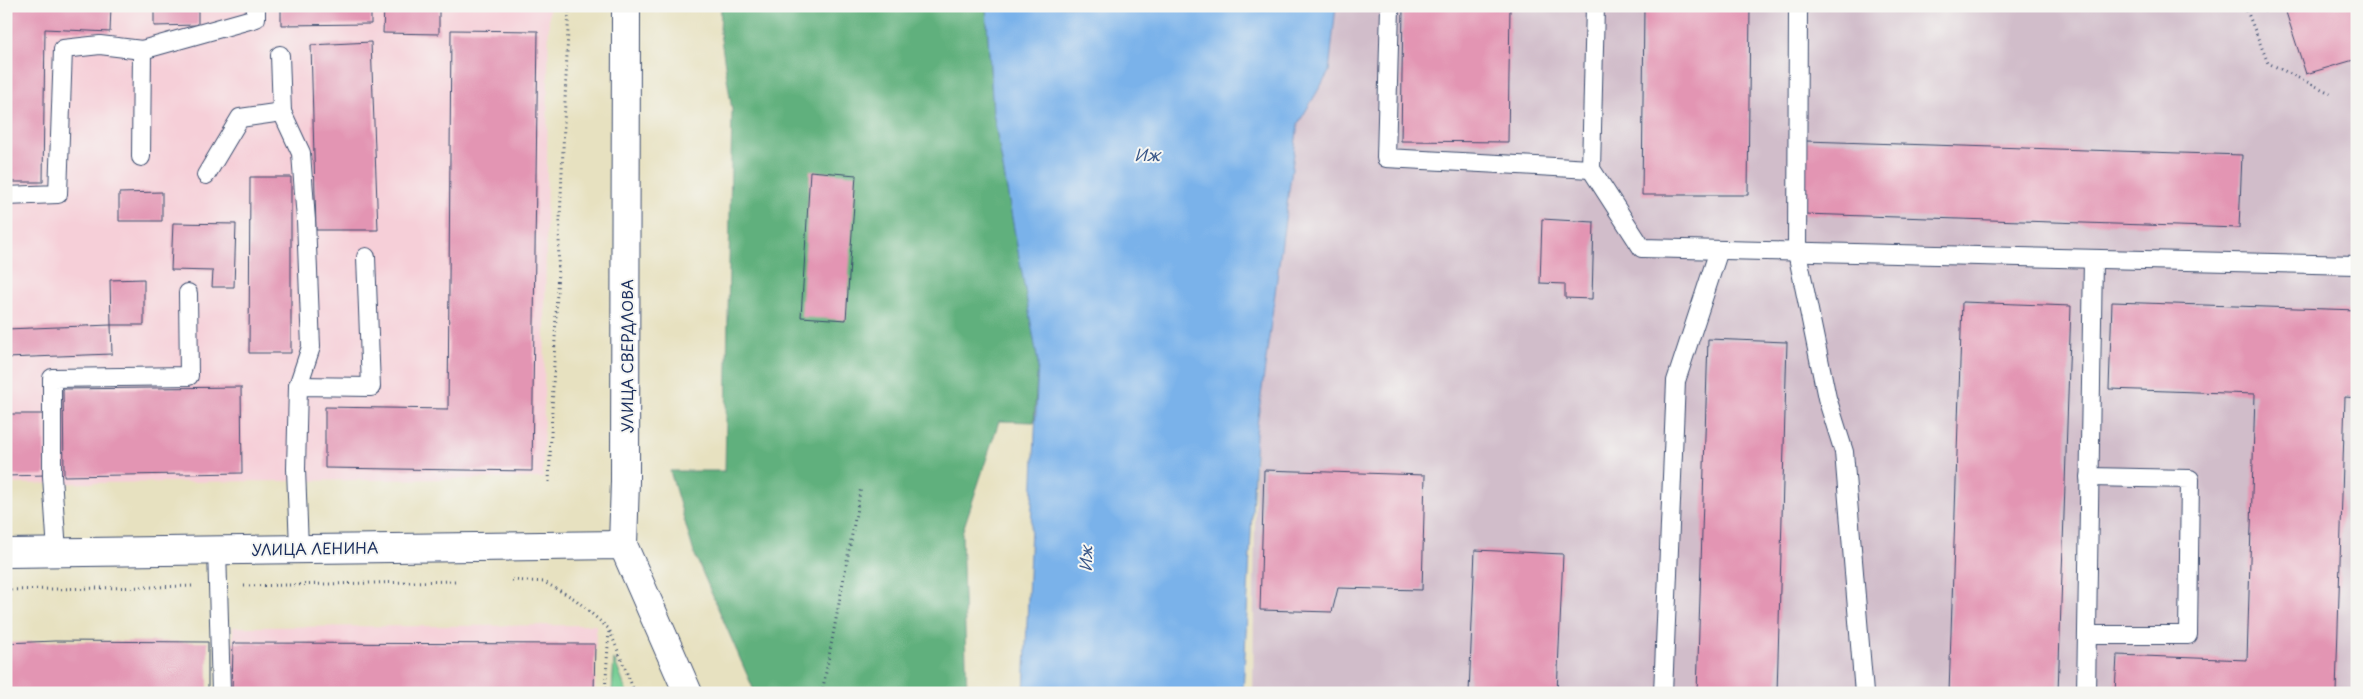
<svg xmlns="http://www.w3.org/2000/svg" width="2363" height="699" viewBox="0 0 2363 699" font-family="'Playpen Sans',sans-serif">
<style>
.built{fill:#f6cfd8}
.industrial{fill:#d1bdca}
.green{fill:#75cd93;stroke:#487e78}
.forest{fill:#60b07d;stroke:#3e706e}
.water{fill:#7ab2ea;stroke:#4a70a4}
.building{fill:#e395b3}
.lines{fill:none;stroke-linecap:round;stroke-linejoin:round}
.service-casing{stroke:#3a4a6d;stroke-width:20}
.minor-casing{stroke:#3a4a6d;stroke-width:30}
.secondary-casing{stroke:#3a4a6d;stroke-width:30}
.path{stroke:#3a4a6d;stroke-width:3;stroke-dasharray:1 4;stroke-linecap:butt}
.service{stroke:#fff;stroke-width:18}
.minor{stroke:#fff;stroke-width:28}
.secondary{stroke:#fff;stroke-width:28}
.labels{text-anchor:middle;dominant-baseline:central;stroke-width:4;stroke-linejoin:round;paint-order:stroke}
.street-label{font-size:15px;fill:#1b2f5e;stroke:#f6f6f2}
.water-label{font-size:16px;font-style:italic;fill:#385688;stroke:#f6f6f2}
</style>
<rect width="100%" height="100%" fill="#f6f6f2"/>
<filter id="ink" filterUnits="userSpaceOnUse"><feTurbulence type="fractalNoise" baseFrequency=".02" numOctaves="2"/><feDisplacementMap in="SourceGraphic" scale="10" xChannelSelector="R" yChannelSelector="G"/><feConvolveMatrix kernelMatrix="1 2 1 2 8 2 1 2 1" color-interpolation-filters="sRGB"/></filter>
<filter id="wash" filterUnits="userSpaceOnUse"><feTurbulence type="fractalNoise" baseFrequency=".0096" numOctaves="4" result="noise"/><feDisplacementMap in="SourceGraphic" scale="20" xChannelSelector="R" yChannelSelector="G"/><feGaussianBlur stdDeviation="1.12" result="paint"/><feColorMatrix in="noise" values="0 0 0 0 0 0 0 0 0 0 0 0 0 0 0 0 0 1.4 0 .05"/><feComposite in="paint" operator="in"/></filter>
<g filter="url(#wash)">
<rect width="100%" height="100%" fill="#e7e1c0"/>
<!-- built -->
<g class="built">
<path d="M6,6H549L543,478L6,484Z"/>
<path d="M596,625L595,693H233V627Z"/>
</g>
<!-- industrial -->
<path class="industrial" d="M1336,6H2357V693H1253L1256,433L1298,124L1329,72Z"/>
<!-- green -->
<path class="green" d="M614,659L627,693H612Z"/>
<!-- forest -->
<path class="forest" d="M721,6H986L993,112L1038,361L1034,422L999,421L962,533L967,693H755L694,553L670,471H725L732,110L720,33Z"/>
<!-- water -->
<path class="water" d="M986,6H1336L1329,72L1298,124L1256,433L1243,693H1024L1038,362L993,112Z"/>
<g id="blocks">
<!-- building -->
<g class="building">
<path d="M6,6H111L110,32L45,29L43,182H6Z"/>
<path d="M154,6H198V25L154,26Z"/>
<path d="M281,6H371V24L281,25Z"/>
<path d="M384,6H439V34L383,33Z"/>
<path d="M1403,6H1510L1508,142L1401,141Z"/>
<path d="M1644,6H1750L1748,195H1642Z"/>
<path d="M2262,6H2280V7L2264,12Z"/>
<path d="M2284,6H2357V59L2306,74Z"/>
<path d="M451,30L538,31L532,471L325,468V407L448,409Z"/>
<path d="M371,42L378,230H316L311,45Z"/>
<path d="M1806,141L2242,155L2239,228L1804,214Z"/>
<path d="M810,171L856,175L846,320L801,317Z"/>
<path d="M250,177H291V353H249Z"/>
<path d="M162,192V221H119V193Z"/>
<path d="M1542,219L1594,222L1592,299L1565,298V284L1540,283Z"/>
<path d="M173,223L236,224L234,287H212L213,271L171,270Z"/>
<path d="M144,279V325H111L112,354L6,358V329L111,325L110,280Z"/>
<path d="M1962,302L2071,306L2058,693H1949Z"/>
<path d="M2112,302L2357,310V398L2345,397L2336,693H2115L2117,655L2247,660L2255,394L2109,389Z"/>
<path d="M1708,339L1787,342L1777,693H1697Z"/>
<path d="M241,387L242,473L64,476L63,389Z"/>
<path d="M6,414H43L45,475L6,476Z"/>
<path d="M1264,470L1425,475L1422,590L1338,588L1332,612L1260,610Z"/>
<path d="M1475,550L1563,554L1557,693H1469Z"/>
<path d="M55,641L208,642V693H6V643Z"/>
<path d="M233,643L595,644L594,693H232Z"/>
</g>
</g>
</g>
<g filter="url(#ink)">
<use href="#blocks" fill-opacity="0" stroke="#3a4a6d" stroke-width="1"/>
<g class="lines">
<defs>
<g id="service">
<path d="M1390,6L1386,158L1591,169"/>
<path d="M1595,6L1591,169L1642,248L2357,265"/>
<path d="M1798,6L1797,252L1827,398L1844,452L1864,693"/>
<path d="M280,55L282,112L301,153L306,220L311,347L298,386"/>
<path d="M141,157L142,50L256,18V6"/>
<path d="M206,175L240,118L282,112"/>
<path d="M6,196L58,194L63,49L100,45L142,50"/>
<path d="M299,548L296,469L298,386L371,387L366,257"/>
<path d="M217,549L221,693"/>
<path d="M57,552L52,476V378L189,376L188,293"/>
<path d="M2087,635H2188L2190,479L2089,477"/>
<path d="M1663,693L1676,381L1719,250"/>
<path d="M2086,693L2093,259"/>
</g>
<path id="minor" d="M623,545L625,481L626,6"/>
<path id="secondary" d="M6,553L623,545L688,693"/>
</defs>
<!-- service casing -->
<use href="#service" class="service-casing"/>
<!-- minor casing -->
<use href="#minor" class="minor-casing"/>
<!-- secondary casing -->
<use href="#secondary" class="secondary-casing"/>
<!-- path -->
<g class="path">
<path d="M2245,6L2268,63L2332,94"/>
<path d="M549,482L569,6"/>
<path d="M512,580L544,582L575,599L609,629L635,693"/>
<path d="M244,586L455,581"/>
<path d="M6,590L193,586"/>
<path d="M605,693L609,630"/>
<path d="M822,693L861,487"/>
</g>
<!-- service -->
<use href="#service" class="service"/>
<!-- minor -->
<use href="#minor" class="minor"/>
<!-- secondary -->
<use href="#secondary" class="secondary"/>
</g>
</g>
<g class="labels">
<!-- street labels -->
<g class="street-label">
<text transform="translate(626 356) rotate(-90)">УЛИЦА СВЕРДЛОВА</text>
<text transform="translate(315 548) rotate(-1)">УЛИЦА ЛЕНИНА</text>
</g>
<!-- water labels -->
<g class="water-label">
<text x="1147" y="154">Иж</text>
<text transform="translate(1085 559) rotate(-89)">Иж</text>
</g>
</g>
<!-- margin -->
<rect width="2363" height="699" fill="none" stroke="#f6f6f2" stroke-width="25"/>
</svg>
